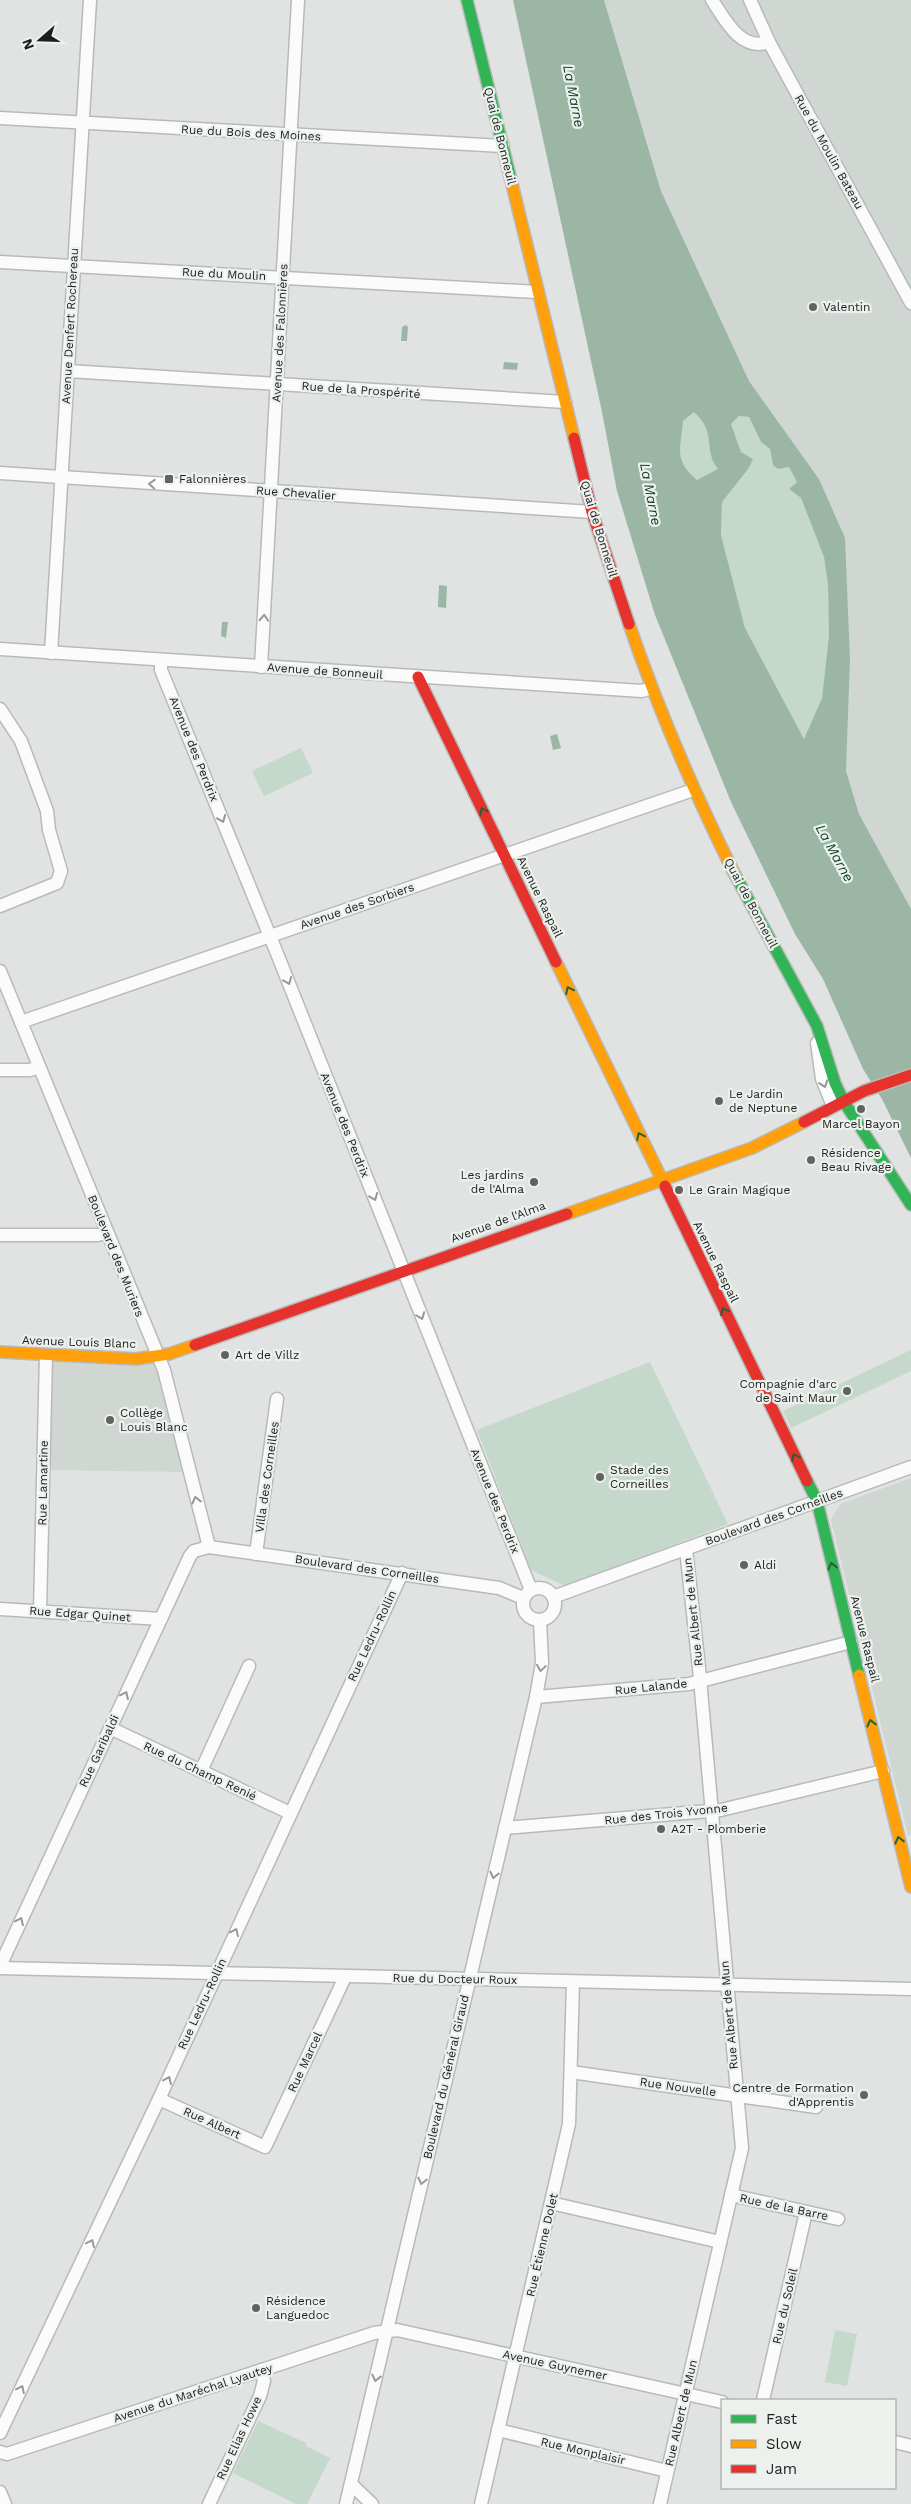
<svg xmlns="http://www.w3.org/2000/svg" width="911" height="2504" viewBox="0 0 911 2504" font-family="'Work Sans',sans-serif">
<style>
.built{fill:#d0d7d2}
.green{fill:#c4d8cb}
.water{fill:#9bb6a5;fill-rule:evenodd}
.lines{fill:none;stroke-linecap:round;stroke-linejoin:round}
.street-casing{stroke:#b8bab9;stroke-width:15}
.fast-casing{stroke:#b8bab9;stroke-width:14}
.slow-casing{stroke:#b8bab9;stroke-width:14}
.jam-casing{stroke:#b8bab9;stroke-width:14}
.street{stroke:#fafbfa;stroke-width:12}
.fast{stroke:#30b455;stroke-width:11}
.slow{stroke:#ff9f0a;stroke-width:11}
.jam{stroke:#e5322d;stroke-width:11}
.oneway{stroke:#969896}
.oneway2{stroke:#256236}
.poi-dot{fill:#616361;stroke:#ecf1ee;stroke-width:2}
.labels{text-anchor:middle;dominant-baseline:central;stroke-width:4.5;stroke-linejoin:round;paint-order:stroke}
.street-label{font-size:12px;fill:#1c1e1c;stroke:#ecf1ee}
.poi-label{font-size:12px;fill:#1c1e1c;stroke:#ecf1ee;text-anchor:start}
.water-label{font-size:14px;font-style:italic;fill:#0b3b23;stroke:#ecf1ee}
</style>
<rect width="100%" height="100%" fill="#e0e3e1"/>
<!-- built -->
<g class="built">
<path d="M604,0H911V909L859,814L846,771L850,660L819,479L749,381L661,191Z"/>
<path d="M46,1355L157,1356L189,1472L43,1470Z"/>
<path d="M911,1478V1835L908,1836L831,1520L840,1504Z"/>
</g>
<!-- green -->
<g class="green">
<path d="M694,411C717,434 703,448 718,469L697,480C673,460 681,450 683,421Z"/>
<path d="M739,416L749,417L761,442L770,449L773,465L789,467L797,482L789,489L801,498L824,557L828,585L829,635L822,698L804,739L745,628L721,535L722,502L753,459L741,453L731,424Z"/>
<path d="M301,748L313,773L264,796L252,771Z"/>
<path d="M911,1350V1371L791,1428L783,1411Z"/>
<path d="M650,1362L728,1524L565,1586L531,1570L477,1430Z"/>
<path d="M835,2330L857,2334L847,2386L825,2382Z"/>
<path d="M258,2421L306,2443V2446L330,2458L307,2504H296L233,2473Z"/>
</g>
<!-- water -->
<g class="water">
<path d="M513,0H604L661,191L749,381L819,479L845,538L850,660L846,771L859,814L911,909V1158L882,1099L863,1069L823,979L795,934L731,802L655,615L617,491L602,412ZM694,412C718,434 702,448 718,469L697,480C673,460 681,449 683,421ZM739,416L749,417L761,442L770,449L773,465L778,469L789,467L797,482L789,489L801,498L824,557L828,585L829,635L822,698L804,739L745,628L721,535L722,502L748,469L753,459L741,452L731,424Z"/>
<path d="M406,325L408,327L407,341H401L402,327Z"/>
<path d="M504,362L518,363L517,370L503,369Z"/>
<path d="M439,585L447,586L446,608L438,607Z"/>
<path d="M222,622H228L226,638L221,636Z"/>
<path d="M557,734L561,748L553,750L550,736Z"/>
</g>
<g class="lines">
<defs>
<g id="street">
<path d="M712,0C725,20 741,52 769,42"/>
<path d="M750,0L769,42L911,303"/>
<path d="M0,118L503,146"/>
<path d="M0,262L537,292"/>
<path d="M68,371L565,402"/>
<path d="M0,473L592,512"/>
<path d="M0,649L642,691L651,688"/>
<path d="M51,653L90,0"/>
<path d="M161,660V670L276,951L531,1590"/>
<path d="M261,667L298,0"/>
<path d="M0,709L21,741L47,811L49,830L61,871L57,883L0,906"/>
<path d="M0,971L164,1370L209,1547"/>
<path d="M21,1022L693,790"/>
<path d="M817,1043L822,1079L833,1106"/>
<path d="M0,1070H30L39,1067"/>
<path d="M0,1235H98L107,1233"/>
<path d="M256,1554L277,1399"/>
<circle cx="539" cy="1604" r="16"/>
<path d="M553,1597L911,1467"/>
<path d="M0,1609L161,1619"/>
<path d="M40,1611L46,1355"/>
<path d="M536,1697L689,1684L851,1642"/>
<path d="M110,1728L290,1813"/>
<path d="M201,1771L249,1666"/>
<path d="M505,1828L721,1810L883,1771"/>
<path d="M0,1966L190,1556L194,1551L209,1547L499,1588L523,1598"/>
<path d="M0,1968L911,1989"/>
<path d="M571,2072L816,2107"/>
<path d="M159,2099L265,2147L345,1977"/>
<path d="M731,2195L838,2219"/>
<path d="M551,2203L720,2242"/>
<path d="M763,2400L806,2212"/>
<path d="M498,2430L667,2471"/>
<path d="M0,2433L159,2099L402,1573"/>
<path d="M895,2442L911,2446"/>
<path d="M0,2452L7,2454L374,2333L397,2330L722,2402"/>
<path d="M351,2484L372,2504"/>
<path d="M0,2492L5,2504"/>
<path d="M209,2504L260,2396L264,2381L261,2370"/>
<path d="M346,2504L536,1697L542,1663L540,1620"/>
<path d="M481,2504L569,2124L573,1982"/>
<path d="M660,2504L742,2148L699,1668L686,1549"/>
</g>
<g id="fast">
<path d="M467,0L512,184"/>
<path d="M733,871L817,1026L835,1083L844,1102L911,1205"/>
<path d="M807,1481L817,1501L859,1675"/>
</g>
<g id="slow">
<path d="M512,184L574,438"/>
<path d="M629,624C658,709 693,790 733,871"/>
<path d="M556,962L665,1186"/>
<path d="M567,1214L752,1148L804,1122"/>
<path d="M0,1352L136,1359L169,1354L195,1345"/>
<path d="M859,1675L911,1887"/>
</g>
<g id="jam">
<path d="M574,438L592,512L629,624"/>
<path d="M418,677L556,962"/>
<path d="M804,1122L864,1091L911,1075"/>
<path d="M665,1186L807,1481"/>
<path d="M195,1345L567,1214"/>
</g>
</defs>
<!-- street casing -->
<use href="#street" class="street-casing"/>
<!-- fast casing -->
<use href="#fast" class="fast-casing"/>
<!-- slow casing -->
<use href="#slow" class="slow-casing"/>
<!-- jam casing -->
<use href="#jam" class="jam-casing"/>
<!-- street -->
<use href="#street" class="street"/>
<!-- fast -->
<use href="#fast" class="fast"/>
<!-- slow -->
<use href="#slow" class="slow"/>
<!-- jam -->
<use href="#jam" class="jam"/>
</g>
<!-- one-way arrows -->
<defs><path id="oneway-chevron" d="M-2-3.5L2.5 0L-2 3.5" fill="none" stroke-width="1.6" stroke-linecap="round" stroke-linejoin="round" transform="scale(1.25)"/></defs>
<g class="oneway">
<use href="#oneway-chevron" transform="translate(152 484) rotate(-176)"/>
<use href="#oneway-chevron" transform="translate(264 618) rotate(-87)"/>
<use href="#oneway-chevron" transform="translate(222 819) rotate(68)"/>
<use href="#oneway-chevron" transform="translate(288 981) rotate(68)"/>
<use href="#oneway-chevron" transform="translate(824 1084) rotate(71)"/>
<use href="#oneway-chevron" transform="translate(374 1197) rotate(68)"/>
<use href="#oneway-chevron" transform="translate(421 1316) rotate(69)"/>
<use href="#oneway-chevron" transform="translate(196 1500) rotate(-104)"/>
<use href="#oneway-chevron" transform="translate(541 1668) rotate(98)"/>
<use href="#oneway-chevron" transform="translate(125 1695) rotate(-65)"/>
<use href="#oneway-chevron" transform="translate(494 1875) rotate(103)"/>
<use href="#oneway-chevron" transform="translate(20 1921) rotate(-65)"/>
<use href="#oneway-chevron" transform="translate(235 1932) rotate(-65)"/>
<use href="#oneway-chevron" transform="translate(168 2080) rotate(-65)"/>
<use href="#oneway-chevron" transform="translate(422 2181) rotate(103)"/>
<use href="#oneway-chevron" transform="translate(91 2243) rotate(-65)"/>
<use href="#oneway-chevron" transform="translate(376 2378) rotate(103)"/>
<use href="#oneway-chevron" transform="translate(21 2389) rotate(-64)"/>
</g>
<g class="oneway2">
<use href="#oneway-chevron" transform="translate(483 811) rotate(-116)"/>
<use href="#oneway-chevron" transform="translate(569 990) rotate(-116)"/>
<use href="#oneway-chevron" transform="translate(640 1136) rotate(-116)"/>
<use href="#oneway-chevron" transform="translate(724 1311) rotate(-116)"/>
<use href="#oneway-chevron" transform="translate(795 1457) rotate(-116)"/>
<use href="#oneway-chevron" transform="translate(832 1566) rotate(-104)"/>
<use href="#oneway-chevron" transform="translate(871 1723) rotate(-104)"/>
<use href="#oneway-chevron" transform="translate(899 1840) rotate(-104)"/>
</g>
<!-- markers -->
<g class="poi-dot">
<circle cx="813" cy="307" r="5"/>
<rect x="164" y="474" width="10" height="10" rx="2.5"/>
<circle cx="719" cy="1101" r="5"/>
<circle cx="861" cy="1109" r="5"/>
<circle cx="811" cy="1160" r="5"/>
<circle cx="534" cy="1182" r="5"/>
<circle cx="679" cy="1190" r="5"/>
<circle cx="225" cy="1355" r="5"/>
<circle cx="847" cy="1391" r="5"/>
<circle cx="110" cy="1420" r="5"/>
<circle cx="600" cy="1477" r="5"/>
<circle cx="744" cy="1565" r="5"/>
<circle cx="661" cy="1829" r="5"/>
<circle cx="864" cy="2095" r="5"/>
<circle cx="256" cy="2308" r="5"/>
</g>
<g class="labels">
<!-- street labels -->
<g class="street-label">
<text transform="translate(251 133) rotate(3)">Rue du Bois des Moines</text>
<text transform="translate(500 136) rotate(76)">Quai de Bonneuil</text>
<text transform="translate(829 152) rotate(61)">Rue du Moulin Bateau</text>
<text transform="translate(224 274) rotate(3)">Rue du Moulin</text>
<text transform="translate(70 326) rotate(-87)">Avenue Denfert Rochereau</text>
<text transform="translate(280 333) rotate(-87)">Avenue des Falonnières</text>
<text transform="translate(361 390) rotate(4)">Rue de la Prospérité</text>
<text transform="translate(296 493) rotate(4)">Rue Chevalier</text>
<text transform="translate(599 529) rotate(73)">Quai de Bonneuil</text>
<text transform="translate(325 671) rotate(4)">Avenue de Bonneuil</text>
<text transform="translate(194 749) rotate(68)">Avenue des Perdrix</text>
<text transform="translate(540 897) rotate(64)">Avenue Raspail</text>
<text transform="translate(751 903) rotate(62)">Quai de Bonneuil</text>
<text transform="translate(357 906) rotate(-19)">Avenue des Sorbiers</text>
<text transform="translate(345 1125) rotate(68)">Avenue des Perdrix</text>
<text transform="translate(498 1222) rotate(-20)">Avenue de l'Alma</text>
<text transform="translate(116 1256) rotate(68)">Boulevard des Muriers</text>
<text transform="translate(716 1262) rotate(64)">Avenue Raspail</text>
<text transform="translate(79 1342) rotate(2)">Avenue Louis Blanc</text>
<text transform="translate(267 1477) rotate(-82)">Villa des Corneilles</text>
<text transform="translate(43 1483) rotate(-89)">Rue Lamartine</text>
<text transform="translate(495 1501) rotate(68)">Avenue des Perdrix</text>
<text transform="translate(774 1517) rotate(-20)">Boulevard des Corneilles</text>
<text transform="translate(367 1569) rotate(8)">Boulevard des Corneilles</text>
<text transform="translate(693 1612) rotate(-96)">Rue Albert de Mun</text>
<text transform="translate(80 1614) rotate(4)">Rue Edgar Quinet</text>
<text transform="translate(372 1636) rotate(-65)">Rue Ledru-Rollin</text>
<text transform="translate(865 1639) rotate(76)">Avenue Raspail</text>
<text transform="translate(651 1687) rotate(-6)">Rue Lalande</text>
<text transform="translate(99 1751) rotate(-65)">Rue Garibaldi</text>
<text transform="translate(200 1771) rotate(25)">Rue du Champ Renié</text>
<text transform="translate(666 1814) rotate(-6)">Rue des Trois Yvonne</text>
<text transform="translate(455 1979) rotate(1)">Rue du Docteur Roux</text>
<text transform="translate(202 2004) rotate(-65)">Rue Ledru-Rollin</text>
<text transform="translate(729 2015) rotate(-95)">Rue Albert de Mun</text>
<text transform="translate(305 2062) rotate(-65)">Rue Marcel</text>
<text transform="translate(446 2077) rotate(-77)">Boulevard du Général Giraud</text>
<text transform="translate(678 2087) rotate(8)">Rue Nouvelle</text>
<text transform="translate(212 2123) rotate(24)">Rue Albert</text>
<text transform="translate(784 2207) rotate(12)">Rue de la Barre</text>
<text transform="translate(542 2245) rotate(-77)">Rue Étienne Dolet</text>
<text transform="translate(785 2306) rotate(-77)">Rue du Soleil</text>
<text transform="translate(555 2365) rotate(12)">Avenue Guynemer</text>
<text transform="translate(193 2393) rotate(-18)">Avenue du Maréchal Lyautey</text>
<text transform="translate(681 2413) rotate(-77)">Rue Albert de Mun</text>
<text transform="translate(239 2438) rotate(-65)">Rue Elias Howe</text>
<text transform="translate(583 2451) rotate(13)">Rue Monplaisir</text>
</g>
<!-- poi labels -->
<g class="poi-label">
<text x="823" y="307">Valentin</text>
<text x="179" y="479">Falonnières</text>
<text x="729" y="1094">Le Jardin<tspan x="729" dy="14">de Neptune</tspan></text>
<text x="861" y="1124" text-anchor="middle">Marcel Bayon</text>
<text x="821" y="1153">Résidence<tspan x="821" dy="14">Beau Rivage</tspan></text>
<text x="524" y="1175" text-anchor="end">Les jardins<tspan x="524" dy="14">de l'Alma</tspan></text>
<text x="689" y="1190">Le Grain Magique</text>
<text x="235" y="1355">Art de Villz</text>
<text x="837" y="1384" text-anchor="end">Compagnie d'arc<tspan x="837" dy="14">de Saint Maur</tspan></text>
<text x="120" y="1413">Collège<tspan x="120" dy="14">Louis Blanc</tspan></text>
<text x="610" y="1470">Stade des<tspan x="610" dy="14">Corneilles</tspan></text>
<text x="754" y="1565">Aldi</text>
<text x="671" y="1829">A2T - Plomberie</text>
<text x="854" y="2088" text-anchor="end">Centre de Formation<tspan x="854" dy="14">d'Apprentis</tspan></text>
<text x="266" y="2301">Résidence<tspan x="266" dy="14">Languedoc</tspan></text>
</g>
<!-- water labels -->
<g class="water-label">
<text transform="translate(574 96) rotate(79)">La Marne</text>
<text transform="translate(651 494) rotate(79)">La Marne</text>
<text transform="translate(835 853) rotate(61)">La Marne</text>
</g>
</g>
<!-- legend -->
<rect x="721" y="2399" width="175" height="90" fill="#ecf1ee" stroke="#999d9a"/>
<rect x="731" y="2415" width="25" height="8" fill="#30b455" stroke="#999d9a"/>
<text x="766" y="2424" font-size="15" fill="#1c1e1c">Fast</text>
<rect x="731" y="2440" width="25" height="8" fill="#ff9f0a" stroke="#999d9a"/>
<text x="766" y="2449" font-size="15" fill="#1c1e1c">Slow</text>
<rect x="731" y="2465" width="25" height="8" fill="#e5322d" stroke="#999d9a"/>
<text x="766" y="2474" font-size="15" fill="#1c1e1c">Jam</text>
<!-- north arrow -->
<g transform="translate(40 40) rotate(250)" stroke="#ecf1ee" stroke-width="4" paint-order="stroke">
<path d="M0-4L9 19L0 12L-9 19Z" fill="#1c1e1c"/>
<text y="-8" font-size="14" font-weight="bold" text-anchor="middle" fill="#1c1e1c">N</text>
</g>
</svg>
